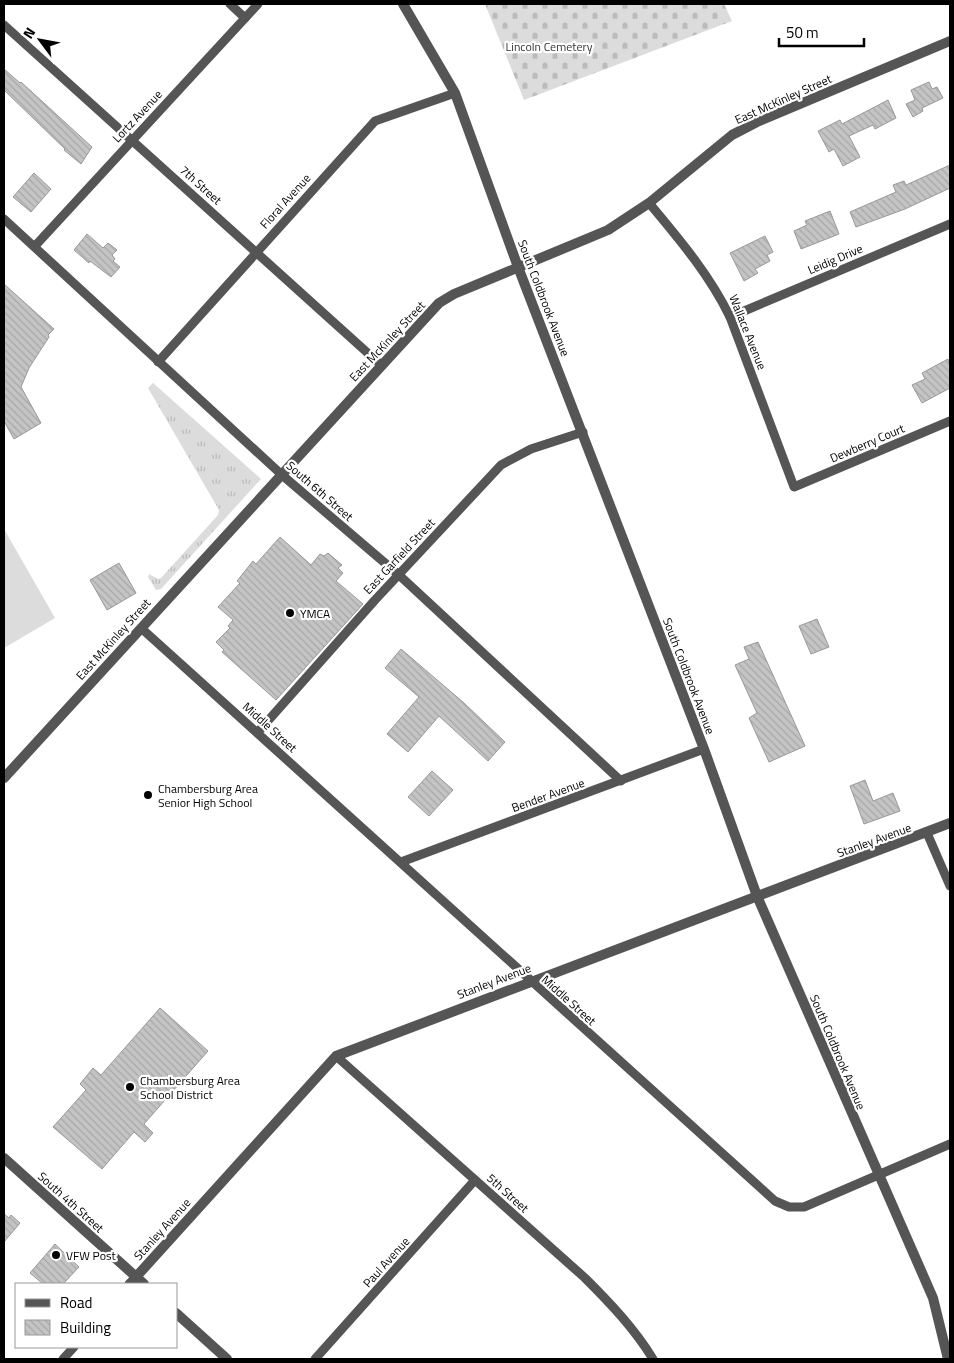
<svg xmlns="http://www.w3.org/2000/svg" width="954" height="1363" viewBox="0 0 954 1363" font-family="'Titillium Web',sans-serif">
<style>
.grass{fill:url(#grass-tufts)}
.cemetery{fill:url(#cemetery-stones)}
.pitch{fill:#dcdcdc}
.building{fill:url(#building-back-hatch);stroke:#999}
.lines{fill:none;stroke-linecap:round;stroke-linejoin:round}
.minor{stroke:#555;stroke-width:9}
.tertiary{stroke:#555;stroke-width:10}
.poi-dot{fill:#000;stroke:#fff;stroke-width:2}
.labels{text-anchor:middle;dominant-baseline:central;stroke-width:4.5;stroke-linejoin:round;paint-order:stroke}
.park-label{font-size:12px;fill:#333;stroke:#fff}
.street-label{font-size:12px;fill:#000;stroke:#fff}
.poi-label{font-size:12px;fill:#000;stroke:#fff;text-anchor:start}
</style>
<defs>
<pattern id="grass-tufts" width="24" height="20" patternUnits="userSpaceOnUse" patternTransform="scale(1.25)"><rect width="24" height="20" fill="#dcdcdc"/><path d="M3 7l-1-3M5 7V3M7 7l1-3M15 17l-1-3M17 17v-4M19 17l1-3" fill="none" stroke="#bbb"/></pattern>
<pattern id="cemetery-stones" width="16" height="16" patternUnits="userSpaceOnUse" patternTransform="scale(1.25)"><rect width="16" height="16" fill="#dcdcdc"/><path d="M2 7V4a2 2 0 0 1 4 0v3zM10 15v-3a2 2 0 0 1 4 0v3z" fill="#bbb"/></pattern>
<pattern id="building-back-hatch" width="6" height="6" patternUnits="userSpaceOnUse" patternTransform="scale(1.25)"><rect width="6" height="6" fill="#c4c4c4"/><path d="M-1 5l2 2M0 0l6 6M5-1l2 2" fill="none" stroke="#a7a7a7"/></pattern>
</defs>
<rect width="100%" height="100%" fill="#fff"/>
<!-- grass -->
<path class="grass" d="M153,383L261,479L161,589L156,590L148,577L149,574L158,579L161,578L218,515L219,510L148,388Z"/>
<!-- cemetery -->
<path class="cemetery" d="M485,4H724L732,21L524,100Z"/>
<!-- pitch -->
<path class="pitch" d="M4,529L55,618L4,648Z"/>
<!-- building -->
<g class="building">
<path d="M4,69L20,83L21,82L92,147L81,164L64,150L65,149L4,90Z"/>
<path d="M929,82L932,89L937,87L943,98L922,108L923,111L913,117L906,104L915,100L911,90Z"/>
<path d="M888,100L896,118L875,129L873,125L849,136L860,157L843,166L834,149L829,152L818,131L840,120L842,124Z"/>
<path d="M950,165V188L905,209L856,227L850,212L896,192L893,185L904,181L906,185Z"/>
<path d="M34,173L51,189L31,212L13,197Z"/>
<path d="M830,211L839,234L801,249L794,231L807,225L805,221Z"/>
<path d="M87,234L103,248L108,243L117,250L112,255L115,259L113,261L120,267L111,277L90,261L89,263L74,250Z"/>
<path d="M765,236L773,252L767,255L770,261L755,269L758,273L744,281L730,253Z"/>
<path d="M4,284L54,329L48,335L49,337L29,368L21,387L41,423L14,439L4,421Z"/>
<path d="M948,359L950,364V388L922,403L912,385L925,379L922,373Z"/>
<path d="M280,537L311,565L320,554L324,556L328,553L342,565L338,568L343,573L336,581L363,604L276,700L222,652L224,650L216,642L230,628L228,626L233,620L218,607L240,583L237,581L253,561L256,564Z"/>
<path d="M119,563L136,593L107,610L90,580Z"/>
<path d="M817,619L829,647L811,654L799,626Z"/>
<path d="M758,642L805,746L769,762L749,718L757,713L735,665L749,659L744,647Z"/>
<path d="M401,649L464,703L505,742L488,761L439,716L408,752L387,734L419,697L385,668Z"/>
<path d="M432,771L453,790L429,816L408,797Z"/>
<path d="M865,780L873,801L893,793L900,811L864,824L850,786Z"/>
<path d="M160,1008L208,1051L144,1124L153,1133L145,1142L134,1132L102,1169L53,1127L86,1090L80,1084L93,1068L101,1075Z"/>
<path d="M4,1214L9,1218L11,1215L20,1223L4,1242Z"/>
<path d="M55,1244L79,1267L63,1284H43L30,1273Z"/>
</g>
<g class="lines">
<!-- minor -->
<g class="minor">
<path d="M230,4L245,18"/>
<path d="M4,25L381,365"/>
<path d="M649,203C679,239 709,274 730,317L794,487L950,421"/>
<path d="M4,219L282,475L399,575L621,781"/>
<path d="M35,246L258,4"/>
<path d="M730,317L950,224"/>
<path d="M158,362L375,121L455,93"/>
<path d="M141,628L775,1201L789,1207H804L950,1144"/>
<path d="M258,732L375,600L501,465L531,449L583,432"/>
<path d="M927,833L950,886"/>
<path d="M401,862L704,749"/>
<path d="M336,1056L585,1278C610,1303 634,1328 653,1359"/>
<path d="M129,1284L136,1277"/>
<path d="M63,1359L74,1347"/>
<path d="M315,1359L475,1180"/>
</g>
<!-- tertiary -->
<g class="tertiary">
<path d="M403,4L455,93L518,267L704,749L757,896L933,1298L948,1359"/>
<path d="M4,778L439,303L454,294L608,230L649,203L732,135L757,122L950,41"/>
<path d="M4,1158L144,1284"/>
<path d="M136,1277L336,1056L950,823"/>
<path d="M176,1313L227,1359"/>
</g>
</g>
<!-- markers -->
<g class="poi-dot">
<circle cx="290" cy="613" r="5"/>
<circle cx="148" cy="795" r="5"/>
<circle cx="130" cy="1087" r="5"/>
<circle cx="56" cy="1255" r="5"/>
</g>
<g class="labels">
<!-- park labels -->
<g class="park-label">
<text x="549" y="46">Lincoln Cemetery</text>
</g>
<!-- street labels -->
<g class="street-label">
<text transform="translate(783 99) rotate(-24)">East McKinley Street</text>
<text transform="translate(137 116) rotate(-47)">Lortz Avenue</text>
<text transform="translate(201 185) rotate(42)">7th Street</text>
<text transform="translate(285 201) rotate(-48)">Floral Avenue</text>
<text transform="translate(835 259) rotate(-23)">Leidig Drive</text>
<text transform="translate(544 298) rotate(69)">South Coldbrook Avenue</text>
<text transform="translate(748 332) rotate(68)">Wallace Avenue</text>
<text transform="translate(387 341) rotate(-47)">East McKinley Street</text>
<text transform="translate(867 443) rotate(-23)">Dewberry Court</text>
<text transform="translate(320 491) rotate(41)">South 6th Street</text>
<text transform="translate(399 556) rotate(-47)">East Garfield Street</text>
<text transform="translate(113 639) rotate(-48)">East McKinley Street</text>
<text transform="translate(689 676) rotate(69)">South Coldbrook Avenue</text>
<text transform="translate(270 727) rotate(42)">Middle Street</text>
<text transform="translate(548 795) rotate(-20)">Bender Avenue</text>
<text transform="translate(874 840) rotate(-20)">Stanley Avenue</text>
<text transform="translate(494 981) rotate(-21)">Stanley Avenue</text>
<text transform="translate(569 1000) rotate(42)">Middle Street</text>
<text transform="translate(838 1052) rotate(67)">South Coldbrook Avenue</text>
<text transform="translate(508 1193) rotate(42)">5th Street</text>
<text transform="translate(71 1202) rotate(42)">South 4th Street</text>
<text transform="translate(162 1229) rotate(-48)">Stanley Avenue</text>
<text transform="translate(386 1262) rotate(-48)">Paul Avenue</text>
</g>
<!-- poi labels -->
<g class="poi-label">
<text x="300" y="613">YMCA</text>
<text x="158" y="788">Chambersburg Area<tspan x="158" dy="14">Senior High School</tspan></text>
<text x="140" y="1080">Chambersburg Area<tspan x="140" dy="14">School District</tspan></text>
<text x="66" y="1255">VFW Post</text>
</g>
</g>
<!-- border -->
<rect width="954" height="1363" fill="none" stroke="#000000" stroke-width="10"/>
<!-- legend -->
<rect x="15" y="1283" width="162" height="65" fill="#ffffff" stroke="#999999"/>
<rect x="25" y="1299" width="25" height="8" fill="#555555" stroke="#999999"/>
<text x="60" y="1308" font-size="15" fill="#000000">Road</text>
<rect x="25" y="1320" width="25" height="15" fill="url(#building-back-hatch)" stroke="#999999"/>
<text x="60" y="1333" font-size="15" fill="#000000">Building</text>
<!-- north arrow -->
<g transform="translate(40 40) rotate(302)" stroke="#ffffff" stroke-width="4" paint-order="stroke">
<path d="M0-4L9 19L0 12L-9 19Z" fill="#000000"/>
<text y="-8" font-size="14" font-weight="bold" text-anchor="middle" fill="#000000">N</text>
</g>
<!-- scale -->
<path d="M779 38v8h85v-8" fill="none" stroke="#000000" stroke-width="2.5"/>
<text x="786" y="38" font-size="15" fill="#000000" stroke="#ffffff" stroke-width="4" paint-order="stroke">50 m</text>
</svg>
